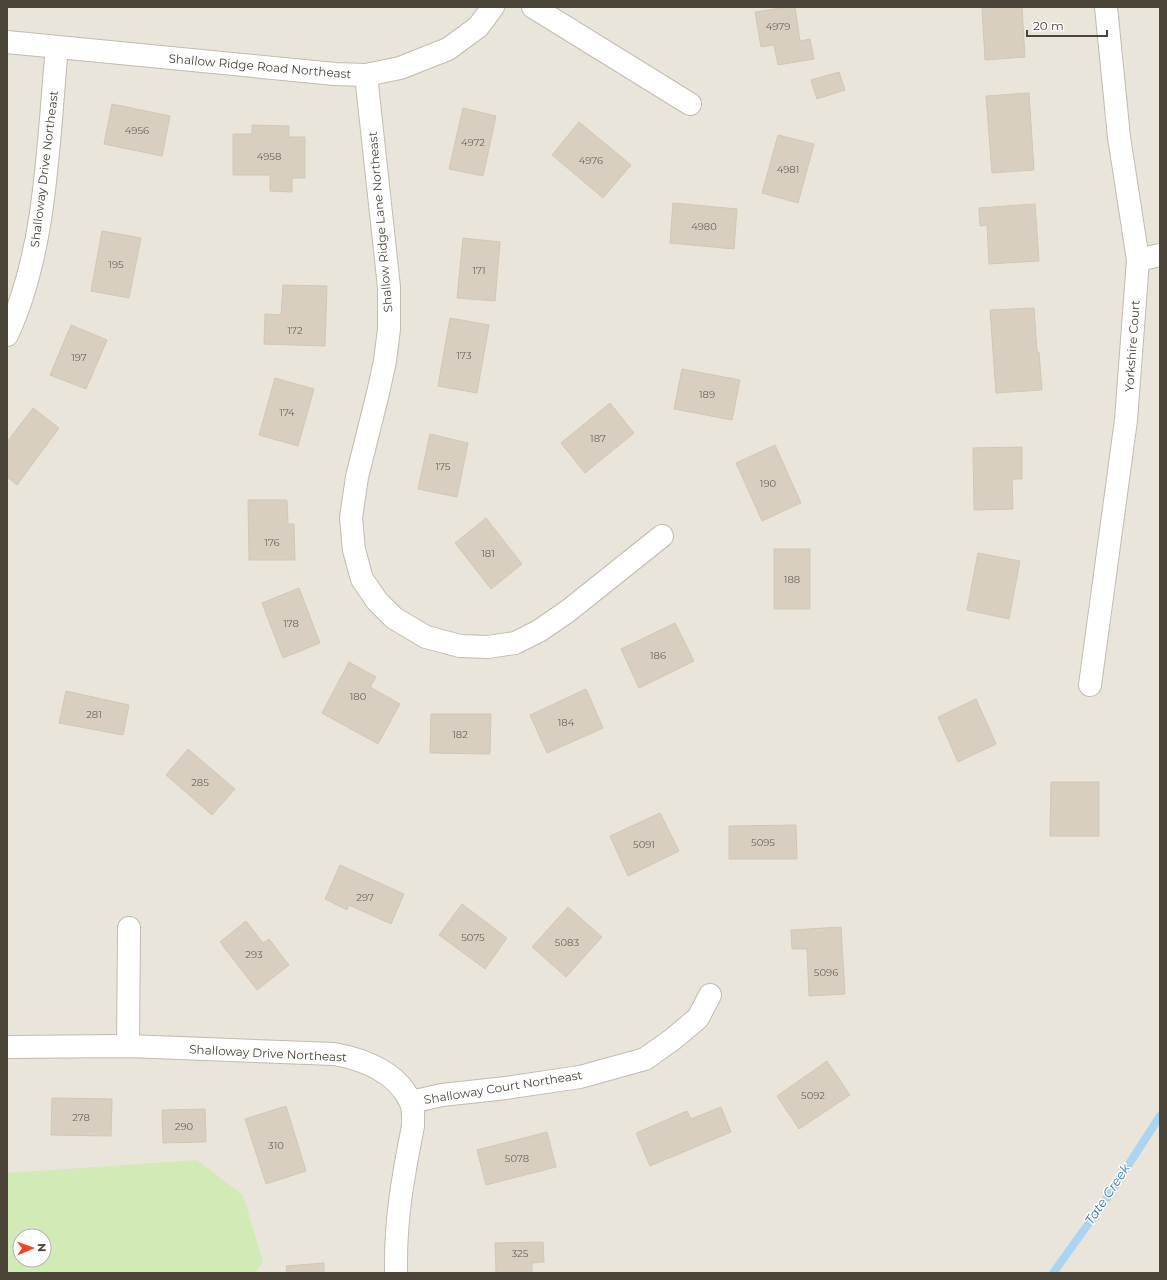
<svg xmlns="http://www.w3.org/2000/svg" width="1167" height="1280" viewBox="0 0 1167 1280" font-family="Montserrat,sans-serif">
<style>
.residential{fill:#eae5da;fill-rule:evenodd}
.green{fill:#d2eab5;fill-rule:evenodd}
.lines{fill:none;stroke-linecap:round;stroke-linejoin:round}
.stream{stroke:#a9d4f2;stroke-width:8}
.building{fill:#d8cfc1;stroke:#d3c7b4}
.street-casing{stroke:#c2bbae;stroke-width:24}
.street{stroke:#fff;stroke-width:22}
.labels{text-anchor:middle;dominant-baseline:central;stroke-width:3;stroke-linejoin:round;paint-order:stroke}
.number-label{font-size:10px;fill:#6e675b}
.street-label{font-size:12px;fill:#4b4439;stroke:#fff}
.water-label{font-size:13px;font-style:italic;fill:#2e7ab2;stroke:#fff}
</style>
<rect width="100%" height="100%" fill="#f6f3ec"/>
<!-- residential -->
<path class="residential" d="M7,7H1160V1273H7ZM20,1236H44V1260H20Z"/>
<!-- green -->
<path class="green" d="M197,1160L243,1195L263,1262L255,1273H7V1173ZM20,1236H44V1260H20Z"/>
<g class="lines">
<!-- stream -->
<path class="stream" d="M1053,1273L1109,1195L1160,1116"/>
</g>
<!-- building -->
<g class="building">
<path d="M787,7H795L800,41L810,39L814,59L778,65L774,45L761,47L755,12Z"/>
<path d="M982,7H1022L1025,57L985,60Z"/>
<path d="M839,72L845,90L817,99L811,80Z"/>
<path d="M1029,93L1034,170L992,173L986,96Z"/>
<path d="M112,104L170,116L162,156L104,144Z"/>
<path d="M463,108L496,116L483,176L449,169Z"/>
<path d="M579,122L631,165L603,198L552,155Z"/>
<path d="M252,125L289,126V137H305V178H292V192L270,191V175H233V134H252Z"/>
<path d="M778,135L814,144L798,203L762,193Z"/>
<path d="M673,203L737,209L734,249L670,243Z"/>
<path d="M1035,204L1039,261L989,264L987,225L980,226L979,208Z"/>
<path d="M102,231L141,238L129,298L91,291Z"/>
<path d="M463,238L500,242L495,301L457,298Z"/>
<path d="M283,285L327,286L325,346L264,344L265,314L281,315Z"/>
<path d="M1034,308L1037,352H1039L1042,390L996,393L990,310Z"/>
<path d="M450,318L489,325L477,393L438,386Z"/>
<path d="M71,325L107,340L86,389L50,375Z"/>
<path d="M682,369L740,380L732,420L674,409Z"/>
<path d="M275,378L314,389L298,446L259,435Z"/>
<path d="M610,403L634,433L585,473L561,443Z"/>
<path d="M33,408L59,428L17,485L7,477V442Z"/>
<path d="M430,434L468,443L457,497L418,489Z"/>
<path d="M775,445L801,503L762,521L736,463Z"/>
<path d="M1022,447V479H1012L1013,509L974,510L973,448Z"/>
<path d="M248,500H287L288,524H294L295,560H249Z"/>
<path d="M486,518L522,564L491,589L455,543Z"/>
<rect x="774" y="549" width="36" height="60"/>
<path d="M978,553L1020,561L1009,619L967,610Z"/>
<path d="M299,588L320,643L283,658L262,603Z"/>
<path d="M675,623L694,661L639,688L621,649Z"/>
<path d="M349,662L376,677L370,687L400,704L378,744L322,713Z"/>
<path d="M586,689L603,728L547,753L530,715Z"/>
<path d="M66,691L129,705L123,735L59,723Z"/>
<path d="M976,699L996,744L958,762L938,717Z"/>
<path d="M431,714H491L490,754L430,753Z"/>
<path d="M188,749L235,789L212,815L166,775Z"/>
<path d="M1051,782H1099V836H1050Z"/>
<path d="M660,813L679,851L628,876L610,836Z"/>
<path d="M796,825L797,859H729V826Z"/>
<path d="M340,865L404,894L391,924L349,905L347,910L325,899Z"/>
<path d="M462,904L507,938L485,969L439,935Z"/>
<path d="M568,907L602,937L566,977L532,947Z"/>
<path d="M246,921L263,943L269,939L289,965L257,990L220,942Z"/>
<path d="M841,927L845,994L809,996L807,949H792L791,930Z"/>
<path d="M827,1061L850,1095L799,1129L777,1096Z"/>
<path d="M52,1098L112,1099L111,1136L51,1135Z"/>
<path d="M286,1106L306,1171L266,1184L245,1119Z"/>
<path d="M721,1107L731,1132L650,1166L636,1133L687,1111L691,1119Z"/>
<path d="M205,1109L206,1142L163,1143L162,1110Z"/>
<path d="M547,1132L556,1167L486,1185L477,1150Z"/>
<path d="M543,1242L544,1262L532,1263V1273H496L495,1243Z"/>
<path d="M324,1263V1273H287L286,1266Z"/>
</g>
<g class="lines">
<defs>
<g id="street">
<path d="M533,7L690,104"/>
<path d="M7,42L335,74L366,75L400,68L448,49L478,27L493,7"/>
<path d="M366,75L389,287V329L385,361L378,393L357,477L351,518L354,550L362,579L377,601L394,618L426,637L460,646L488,647L515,643L539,631L568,611L662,536"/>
<path d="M1138,260L1160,255"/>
<path d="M7,335C47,250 48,140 57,47"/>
<path d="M1090,685L1126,420L1138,260L1119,137L1106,7"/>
<path d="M128,1046L129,928"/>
<path d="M7,1047L128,1046L334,1054C363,1059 397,1072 410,1101C414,1108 413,1118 413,1126C403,1177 395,1220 396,1273"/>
<path d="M411,1102L442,1095L506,1088L580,1077L645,1059L673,1039L698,1018L710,995"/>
</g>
</defs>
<!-- street casing -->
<use href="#street" class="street-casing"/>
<!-- street -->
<use href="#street" class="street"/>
</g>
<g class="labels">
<!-- number labels -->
<g class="number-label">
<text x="778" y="26">4979</text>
<text x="137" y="130">4956</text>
<text x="473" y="142">4972</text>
<text x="269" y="156">4958</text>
<text x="591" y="160">4976</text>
<text x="788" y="169">4981</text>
<text x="704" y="226">4980</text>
<text x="116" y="264">195</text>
<text x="479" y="270">171</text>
<text x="295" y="330">172</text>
<text x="464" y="355">173</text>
<text x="79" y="357">197</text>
<text x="707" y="394">189</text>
<text x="287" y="412">174</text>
<text x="598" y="438">187</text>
<text x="443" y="466">175</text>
<text x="768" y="483">190</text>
<text x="272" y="542">176</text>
<text x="488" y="553">181</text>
<text x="792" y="579">188</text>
<text x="291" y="623">178</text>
<text x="658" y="655">186</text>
<text x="358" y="696">180</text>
<text x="94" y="714">281</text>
<text x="566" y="722">184</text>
<text x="460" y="734">182</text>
<text x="200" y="782">285</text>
<text x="763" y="842">5095</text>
<text x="644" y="844">5091</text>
<text x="365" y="897">297</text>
<text x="473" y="937">5075</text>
<text x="567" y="942">5083</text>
<text x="254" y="954">293</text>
<text x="826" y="972">5096</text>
<text x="813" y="1095">5092</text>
<text x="81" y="1117">278</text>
<text x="184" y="1126">290</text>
<text x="276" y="1145">310</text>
<text x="517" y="1158">5078</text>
<text x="520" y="1253">325</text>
</g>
<!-- street labels -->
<g class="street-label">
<text transform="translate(260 66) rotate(5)">Shallow Ridge Road Northeast</text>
<text transform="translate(44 169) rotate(-83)">Shalloway Drive Northeast</text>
<text transform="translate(380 222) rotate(-95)">Shallow Ridge Lane Northeast</text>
<text transform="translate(1132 346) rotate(-86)">Yorkshire Court</text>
<text transform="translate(268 1053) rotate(3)">Shalloway Drive Northeast</text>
<text transform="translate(503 1087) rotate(-9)">Shalloway Court Northeast</text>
</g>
<!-- water labels -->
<g class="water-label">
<text transform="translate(1107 1194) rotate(-56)">Tate Creek</text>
</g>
</g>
<!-- border -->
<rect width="1167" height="1280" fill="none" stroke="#4b4439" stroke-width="16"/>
<!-- north arrow -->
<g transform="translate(32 1248) rotate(88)"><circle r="19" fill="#ffffff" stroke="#b7b4b0"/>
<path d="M0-3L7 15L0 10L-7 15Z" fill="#fc3f1d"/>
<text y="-6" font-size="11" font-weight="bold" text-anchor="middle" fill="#4b4439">N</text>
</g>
<!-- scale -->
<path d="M1027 30v6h80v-6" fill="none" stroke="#4b4439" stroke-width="2"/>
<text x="1033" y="30" font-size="12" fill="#4b4439" stroke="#ffffff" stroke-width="3" paint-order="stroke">20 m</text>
</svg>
